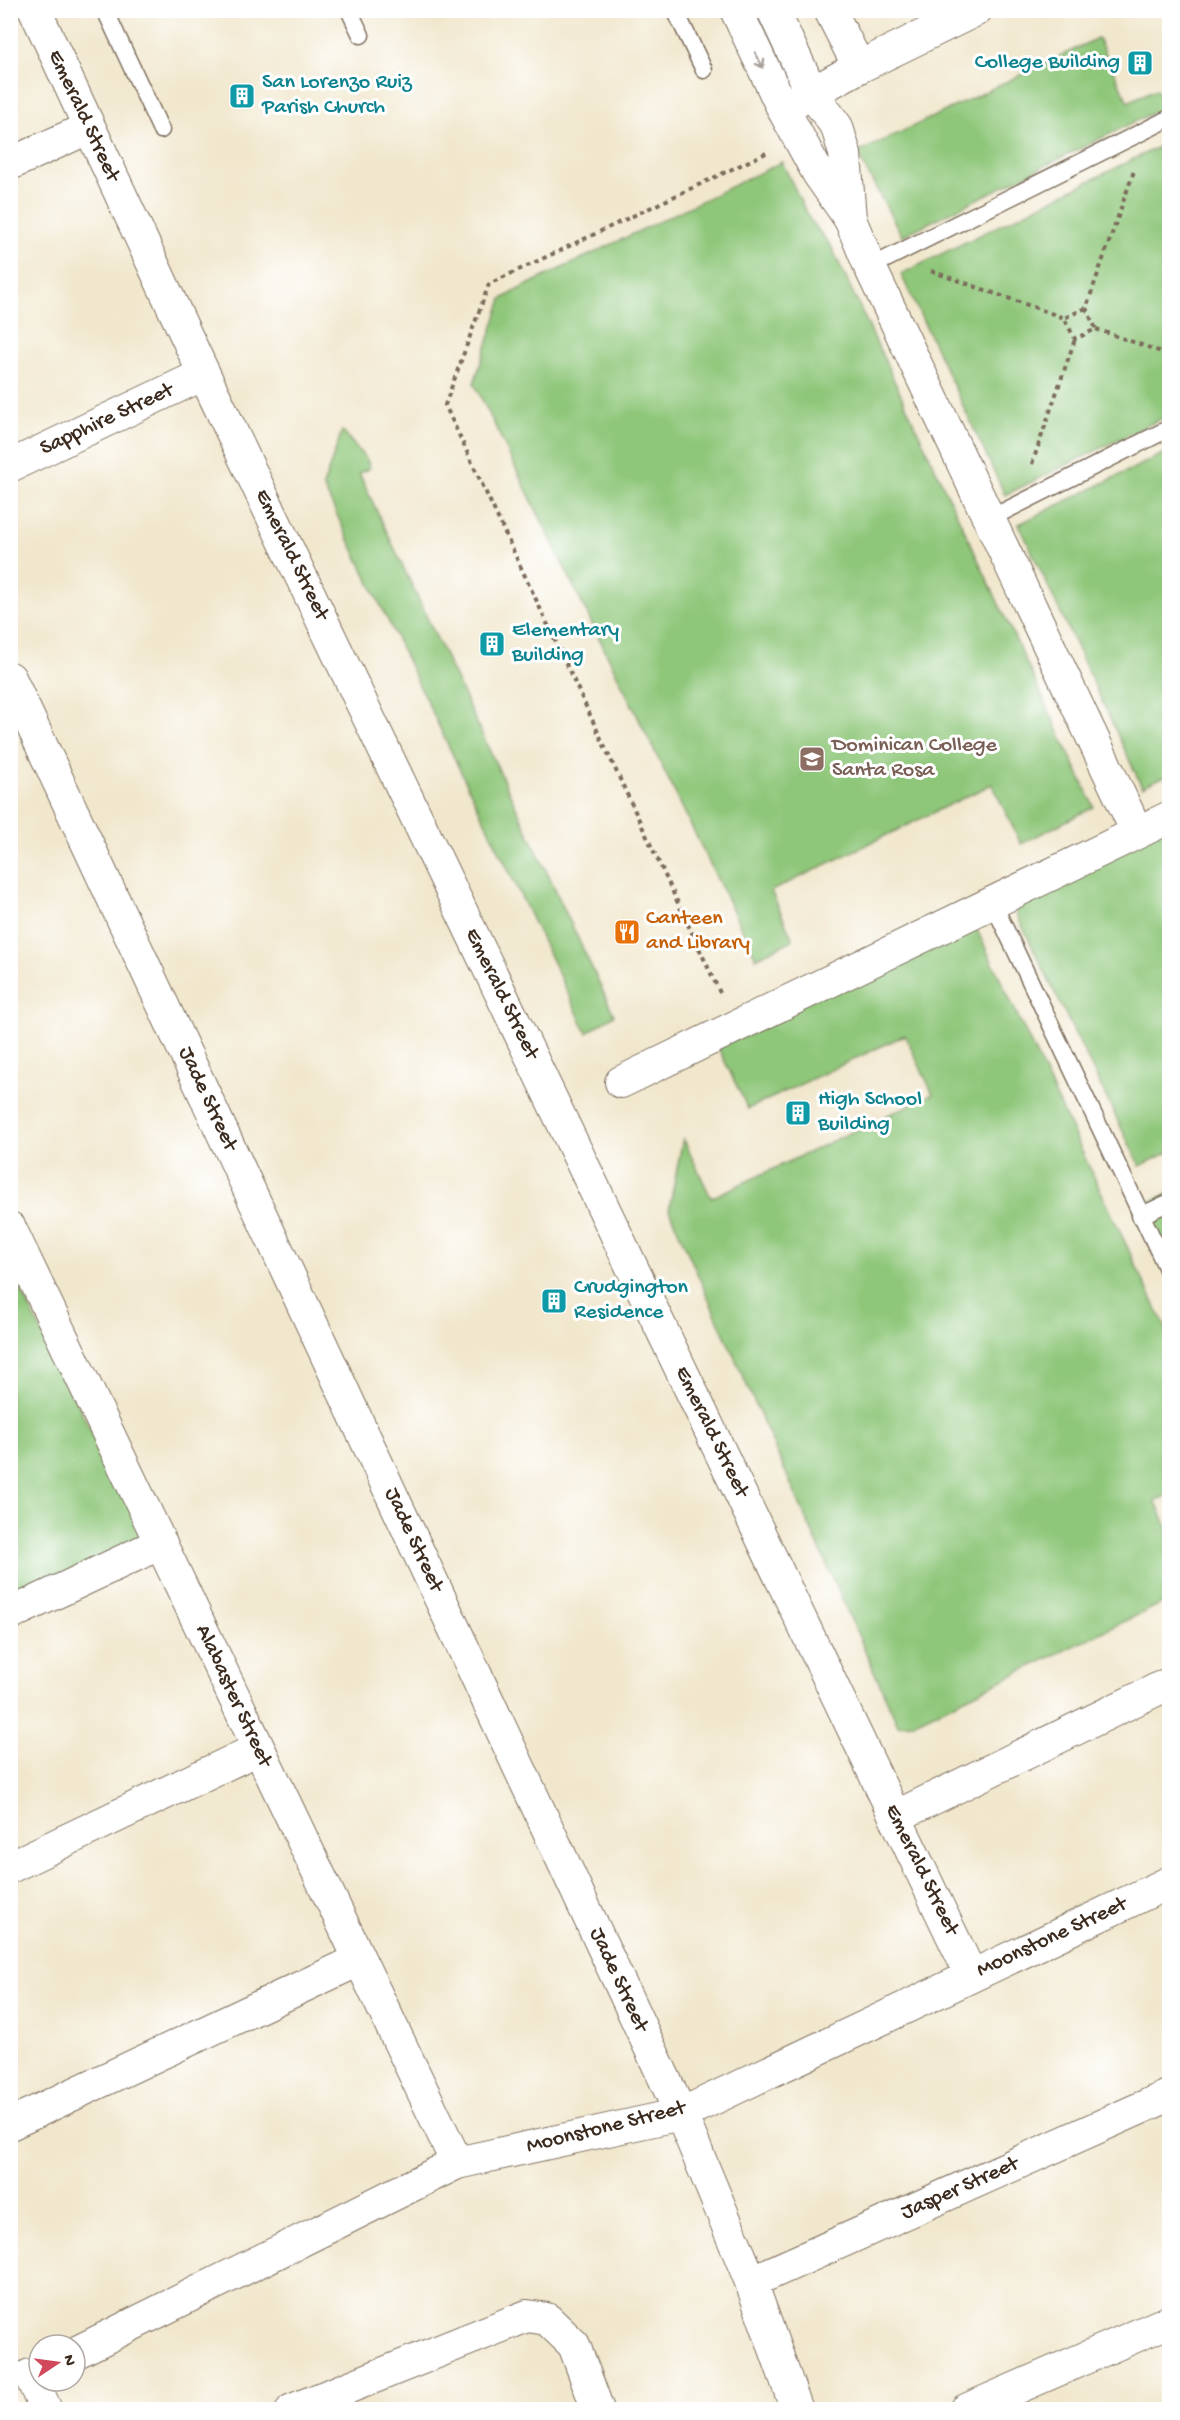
<svg xmlns="http://www.w3.org/2000/svg" width="1180" height="2420" viewBox="0 0 1180 2420" font-family="'Gochi Hand',sans-serif">
<style>
.green{fill:#8fc77a;stroke:#65784c;stroke-width:1.5}
.lines{fill:none;stroke-linecap:round;stroke-linejoin:round}
.service-casing{stroke:#7b6c5b;stroke-width:19}
.minor-casing{stroke:#7b6c5b;stroke-width:34}
.path{stroke:#7b6c5b;stroke-width:4;stroke-dasharray:4.5 4.5;stroke-linecap:butt}
.service{stroke:#fff;stroke-width:16}
.minor{stroke:#fff;stroke-width:32}
.oneway{stroke:#a79f9a}
.labels{text-anchor:middle;dominant-baseline:central;stroke-width:6;stroke-linejoin:round;paint-order:stroke}
.culture-label{font-size:22px;fill:#0d838f;stroke:#fff;text-anchor:start}
.street-label{font-size:22px;fill:#3b2a1e;stroke:#fff}
.education-label{font-size:22px;fill:#785e54;stroke:#fff;text-anchor:start}
.food-label{font-size:22px;fill:#c56008;stroke:#fff;text-anchor:start}
</style>
<rect width="100%" height="100%" fill="#fff"/>
<filter id="ink" filterUnits="userSpaceOnUse"><feTurbulence type="fractalNoise" baseFrequency=".0167" numOctaves="2"/><feDisplacementMap in="SourceGraphic" scale="12" xChannelSelector="R" yChannelSelector="G"/><feConvolveMatrix kernelMatrix="1 2 1 2 8 2 1 2 1" color-interpolation-filters="sRGB"/></filter>
<filter id="wash" filterUnits="userSpaceOnUse"><feTurbulence type="fractalNoise" baseFrequency=".008" numOctaves="4" result="noise"/><feDisplacementMap in="SourceGraphic" scale="24" xChannelSelector="R" yChannelSelector="G"/><feGaussianBlur stdDeviation="1.35" result="paint"/><feColorMatrix in="noise" values="0 0 0 0 0 0 0 0 0 0 0 0 0 0 0 0 0 1.4 0 .05"/><feComposite in="paint" operator="in"/></filter>
<g filter="url(#wash)">
<rect width="100%" height="100%" fill="#f1e7cd"/>
<!-- green -->
<g class="green">
<path d="M1098,38L1128,102L1156,89L1165,107L902,236L857,153Z"/>
<path d="M1158,147L1170,170L1169,415L1005,495L901,274Z"/>
<path d="M782,162L810,220L831,246L1094,807L1021,844L992,784L771,891L793,940L756,958L474,383L502,299L523,287Z"/>
<path d="M342,431L367,460L370,468L359,473L614,1015L587,1033L323,486Z"/>
<path d="M1169,451V774L1142,787L1019,524Z"/>
<path d="M1169,818V1152L1140,1166L1007,895Z"/>
<path d="M968,911L1169,1335V1494L1155,1501L1169,1531V1600L913,1723L898,1725L669,1210L683,1138L711,1198L933,1094L905,1035L748,1109L711,1033Z"/>
<path d="M1169,1193V1280L1134,1210Z"/>
<path d="M12,1272L145,1539L10,1602V1273Z"/>
</g>
</g>
<g filter="url(#ink)">
<g class="lines">
<defs>
<g id="service">
<path d="M105,10L161,130"/>
<path d="M349,10L361,35"/>
<path d="M675,10L704,70"/>
<path d="M870,267L1170,118"/>
<path d="M989,519L1170,428"/>
<path d="M992,901L1170,1275"/>
<path d="M1140,1216L1170,1202"/>
</g>
<g id="minor">
<path d="M35,10L204,374L971,1975"/>
<path d="M736,10L783,109L818,173L850,219L845,154L837,127L812,93L773,10"/>
<path d="M830,10L859,67"/>
<path d="M795,102L859,67L976,10"/>
<path d="M10,164L88,128"/>
<path d="M850,219L870,267L1137,832"/>
<path d="M10,466L204,374"/>
<path d="M10,678L681,2114L751,2282L797,2410"/>
<path d="M621,1082L1170,817"/>
<path d="M10,1228L457,2163"/>
<path d="M10,1614L161,1543"/>
<path d="M895,1817L1170,1683"/>
<path d="M10,1867L258,1749"/>
<path d="M10,2124L359,1960"/>
<path d="M751,2282L1170,2095"/>
<path d="M75,2353L457,2163L681,2114L1170,1882"/>
<path d="M30,2375L46,2410"/>
<path d="M292,2410L527,2316L547,2319L574,2345L598,2410"/>
<path d="M966,2410L1170,2321"/>
</g>
</defs>
<!-- service casing -->
<use href="#service" class="service-casing"/>
<!-- minor casing -->
<use href="#minor" class="minor-casing"/>
<!-- path -->
<g class="path">
<path d="M931,271L1064,318"/>
<path d="M1086,308L1064,318L1075,339L1096,329L1086,308L1135,168"/>
<path d="M1096,329L1170,355"/>
<path d="M1032,464L1075,339"/>
<path d="M720,993L445,405L489,284L766,153"/>
</g>
<!-- service -->
<use href="#service" class="service"/>
<!-- minor -->
<use href="#minor" class="minor"/>
</g>
<!-- one-way arrows -->
<defs><path id="oneway-shaft" d="M-6 0H5M1.5-3L5.5 0L1.5 3" fill="none" stroke-width="1.6" stroke-linecap="round" stroke-linejoin="round" transform="scale(1.5)"/></defs>
<use class="oneway" href="#oneway-shaft" transform="translate(759 60) rotate(64)"/>
</g>
<!-- icons -->
<defs>
<symbol id="building-square" viewBox="-11 -11 22 22"><rect x="-9" y="-9" width="18" height="18" rx="4" fill="#0f9aa8" stroke="#fff"/><path d="M-4-6H4V6H1V3H-1V6H-4ZM-2.5-4.3h1.7v1.8h-1.7ZM.8-4.3h1.7v1.8H.8ZM-2.5-1h1.7V.8h-1.7ZM.8-1h1.7V.8H.8Z" fill="#fff"/></symbol>
<symbol id="university-square" viewBox="-11 -11 22 22"><rect x="-9" y="-9" width="18" height="18" rx="4" fill="#8d6e63" stroke="#fff"/><path d="M0-5L7-2L0 1L-7-2ZM-4 1L0 2.5L4 1V4Q0 6-4 4Z" fill="#fff"/></symbol>
<symbol id="restaurant-square" viewBox="-11 -11 22 22"><rect x="-9" y="-9" width="18" height="18" rx="4" fill="#e8710a" stroke="#fff"/><path d="M-5-6h1v4h1v-4h1v4h1v-4h1v5L-1.5 .5V6h-2V.5L-5-1ZM5-6V6H3V1.5H1.5Q1.5-4 5-6Z" fill="#fff"/></symbol>
</defs>
<g fill-rule="evenodd">
<use href="#building-square" x="1125" y="48" width="30" height="30"/>
<use href="#building-square" x="227" y="81" width="30" height="30"/>
<use href="#building-square" x="477" y="629" width="30" height="30"/>
<use href="#university-square" x="797" y="744" width="30" height="30"/>
<use href="#restaurant-square" x="612" y="917" width="30" height="30"/>
<use href="#building-square" x="783" y="1098" width="30" height="30"/>
<use href="#building-square" x="539" y="1286" width="30" height="30"/>
</g>
<g class="labels">
<!-- culture labels -->
<g class="culture-label">
<text x="1120" y="63" text-anchor="end">College Building</text>
<text x="262" y="83">San Lorenzo Ruiz<tspan x="262" dy="25">Parish Church</tspan></text>
<text x="512" y="631">Elementary<tspan x="512" dy="25">Building</tspan></text>
<text x="818" y="1100">High School<tspan x="818" dy="25">Building</tspan></text>
<text x="574" y="1288">Crudgington<tspan x="574" dy="25">Residence</tspan></text>
</g>
<!-- street labels -->
<g class="street-label">
<text transform="translate(83 116) rotate(65)">Emerald Street</text>
<text transform="translate(107 420) rotate(-25)">Sapphire Street</text>
<text transform="translate(291 555) rotate(64)">Emerald Street</text>
<text transform="translate(501 994) rotate(64)">Emerald Street</text>
<text transform="translate(207 1099) rotate(65)">Jade Street</text>
<text transform="translate(711 1432) rotate(64)">Emerald Street</text>
<text transform="translate(413 1540) rotate(65)">Jade Street</text>
<text transform="translate(233 1696) rotate(65)">Alabaster Street</text>
<text transform="translate(921 1870) rotate(64)">Emerald Street</text>
<text transform="translate(1052 1938) rotate(-25)">Moonstone Street</text>
<text transform="translate(618 1980) rotate(65)">Jade Street</text>
<text transform="translate(606 2128) rotate(-14)">Moonstone Street</text>
<text transform="translate(960 2189) rotate(-24)">Jasper Street</text>
</g>
<!-- education labels -->
<g class="education-label">
<text x="832" y="746">Dominican College<tspan x="832" dy="25">Santa Rosa</tspan></text>
</g>
<!-- food labels -->
<g class="food-label">
<text x="646" y="919">Canteen<tspan x="646" dy="25">and Library</tspan></text>
</g>
</g>
<!-- margin -->
<rect width="1180" height="2420" fill="none" stroke="#fff" stroke-width="36"/>
<!-- north arrow -->
<g transform="translate(57 2363) rotate(77)"><circle r="28" fill="#ffffff" stroke="#b1aaa5" stroke-width="1.5"/>
<path d="M0-4.5L10 22L0 15L-10 22Z" fill="#d1495b"/>
<text y="-9" font-size="16" font-weight="bold" text-anchor="middle" fill="#3b2a1e">N</text>
</g>
</svg>
